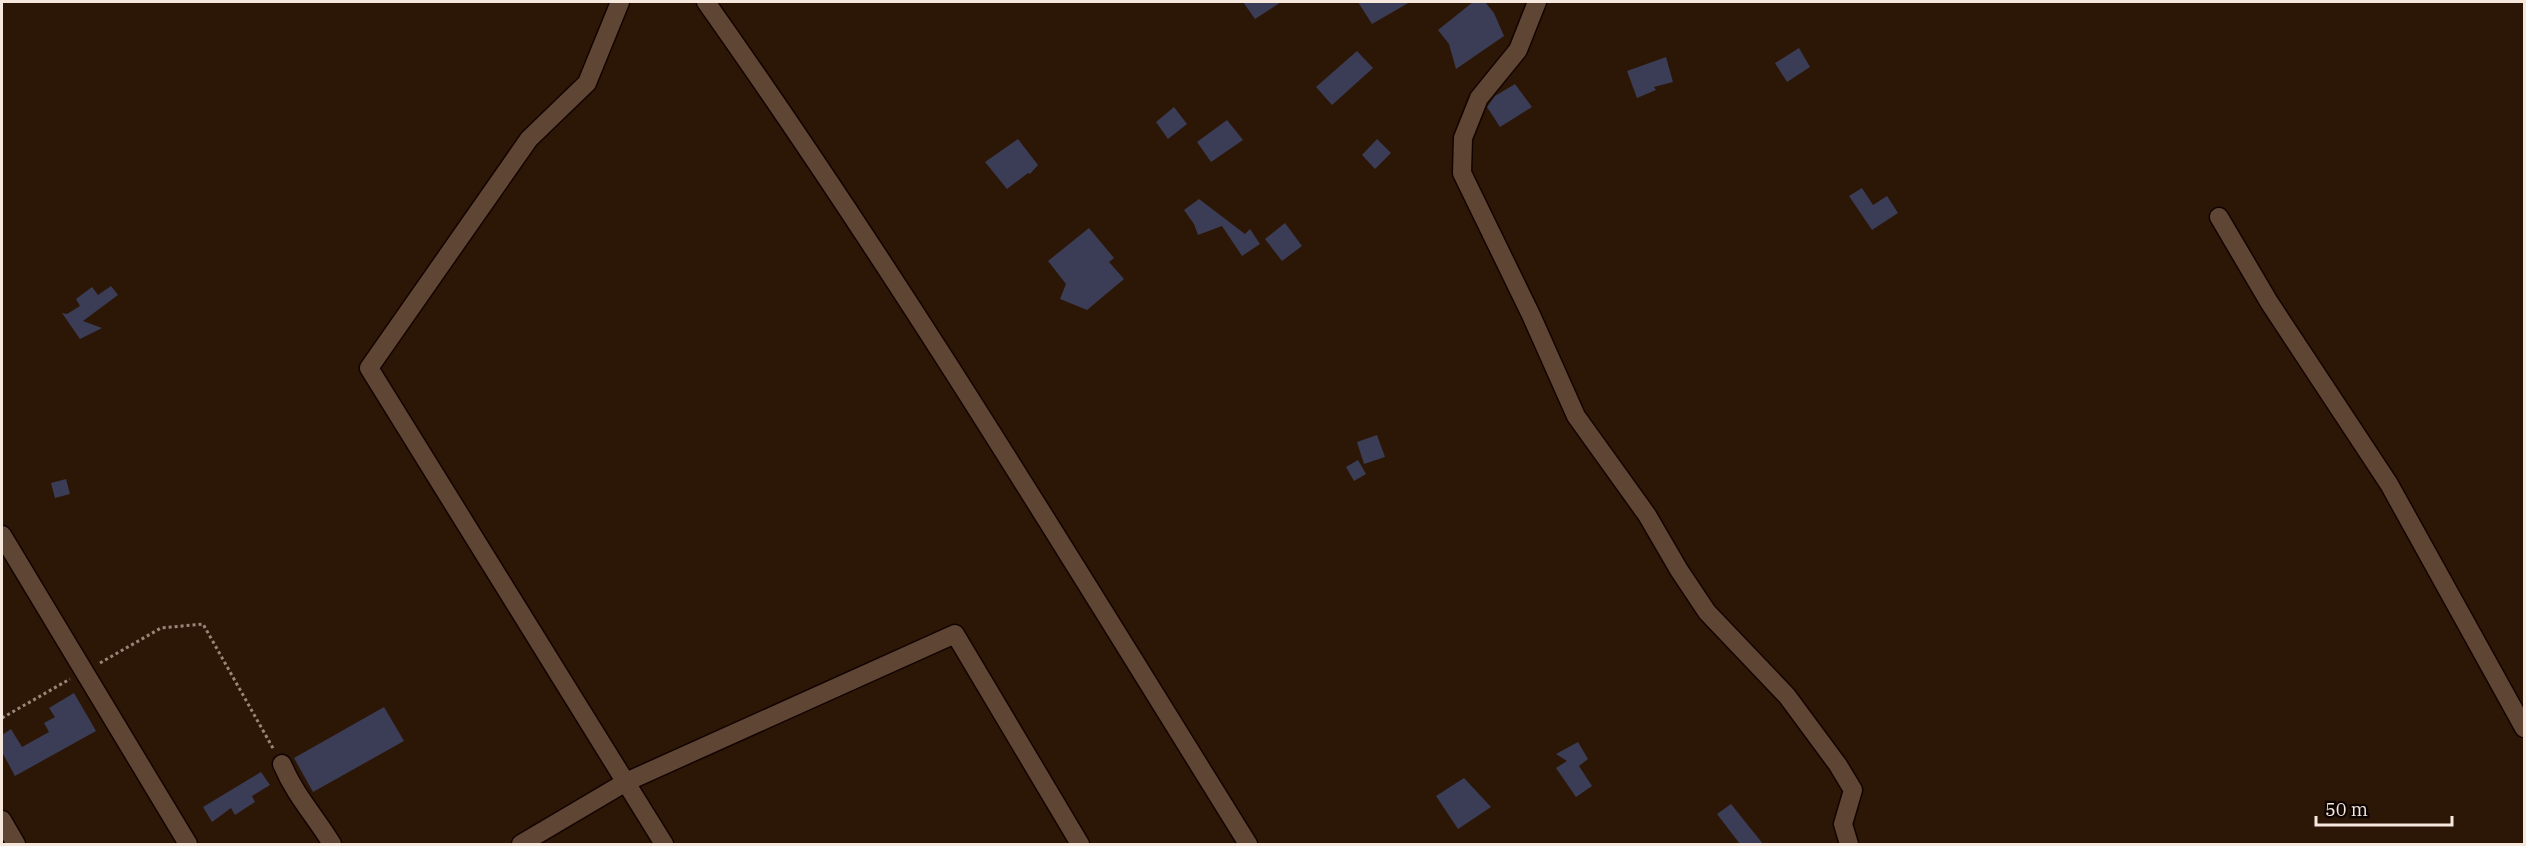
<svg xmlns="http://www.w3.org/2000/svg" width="2526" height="846" viewBox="0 0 2526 846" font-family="'IBM Plex Serif',serif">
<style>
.building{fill:#3b3c55}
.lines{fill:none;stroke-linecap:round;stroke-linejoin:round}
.minor-casing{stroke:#130300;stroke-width:21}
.path{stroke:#988679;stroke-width:3;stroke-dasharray:3 3;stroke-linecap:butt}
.minor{stroke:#5e4534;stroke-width:18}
</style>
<rect width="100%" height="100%" fill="#2c1707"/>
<!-- building -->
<g class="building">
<path d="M1243,2H1281L1255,19Z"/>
<path d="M1358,2H1410L1372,24Z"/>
<path d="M1473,2H1485L1494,13L1504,36L1456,69L1449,44L1438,30Z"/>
<path d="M1799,48L1810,67L1787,82L1775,63Z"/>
<path d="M1357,51L1373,68L1332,105L1316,87Z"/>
<path d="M1666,57L1673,82L1654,87L1656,90L1637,98L1627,71Z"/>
<path d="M1515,84L1532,107L1500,127L1487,107L1495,96Z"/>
<path d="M1174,107L1187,124L1168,139L1156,122Z"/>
<path d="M1227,120L1243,140L1211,162L1197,142Z"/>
<path d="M1018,139L1038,165L1030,174L1028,173L1007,189L985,162Z"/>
<path d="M1377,139L1391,153L1375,169L1362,155Z"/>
<path d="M1862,188L1873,205L1887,196L1898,213L1872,230L1849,196Z"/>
<path d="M1199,199L1245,234L1250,229L1260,244L1242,256L1222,226L1198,235L1194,224L1184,210Z"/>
<path d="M1285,223L1302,246L1282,261L1265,239Z"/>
<path d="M1089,228L1114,258L1109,262L1124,279L1087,310L1060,299L1066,284L1048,261Z"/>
<path d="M111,286L118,295L83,321L102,328L80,339L62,313L67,314L80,306L76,299L92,287L98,295Z"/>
<path d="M1377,435L1385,457L1364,464L1357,442Z"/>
<path d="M1358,460L1366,474L1354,481L1346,467Z"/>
<path d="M66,479L70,494L55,498L51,483Z"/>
<path d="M74,693L96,731L15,776L2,752V735L11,729L22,747L49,732L44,723L55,717L49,708Z"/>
<path d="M384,707L404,741L313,792L294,758Z"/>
<path d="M1578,742L1588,759L1579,766L1592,786L1576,797L1556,768L1567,761L1556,754Z"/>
<path d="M261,772L270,785L252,796L255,802L235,815L231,808L212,822L203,807Z"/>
<path d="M1464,778L1491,807L1458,829L1436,796Z"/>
<path d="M1731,804L1763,844H1740L1717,814Z"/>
</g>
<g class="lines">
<defs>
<g id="minor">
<path d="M620,2L587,83L529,139L369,368L664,844"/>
<path d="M706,2C899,275 1072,561 1248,844"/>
<path d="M1537,2L1518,50L1479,98L1463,138L1462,173L1531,315L1576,416L1647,515L1679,570L1707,612L1787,696L1838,765L1853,790L1843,824L1849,844"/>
<path d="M2219,217L2269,302L2389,484L2524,728"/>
<path d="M2,535L188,844"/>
<path d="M282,764C295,795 315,816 332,844"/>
<path d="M2,820L16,844"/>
<path d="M521,844L626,782L955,634L1080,844"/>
</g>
</defs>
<!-- minor casing -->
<use href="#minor" class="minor-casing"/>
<!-- path -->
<g class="path">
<path d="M100,663L161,628L203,624L274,750"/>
<path d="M2,718L70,679"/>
</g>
<!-- minor -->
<use href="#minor" class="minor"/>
</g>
<!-- border -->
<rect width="2526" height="846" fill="none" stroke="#f7e8de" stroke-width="6"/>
<!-- scale -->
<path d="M2316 816v9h136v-9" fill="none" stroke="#f7e8de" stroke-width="3"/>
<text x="2325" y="816" font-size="18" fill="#f7e8de" stroke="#0e0502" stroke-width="4.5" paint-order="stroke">50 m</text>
</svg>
